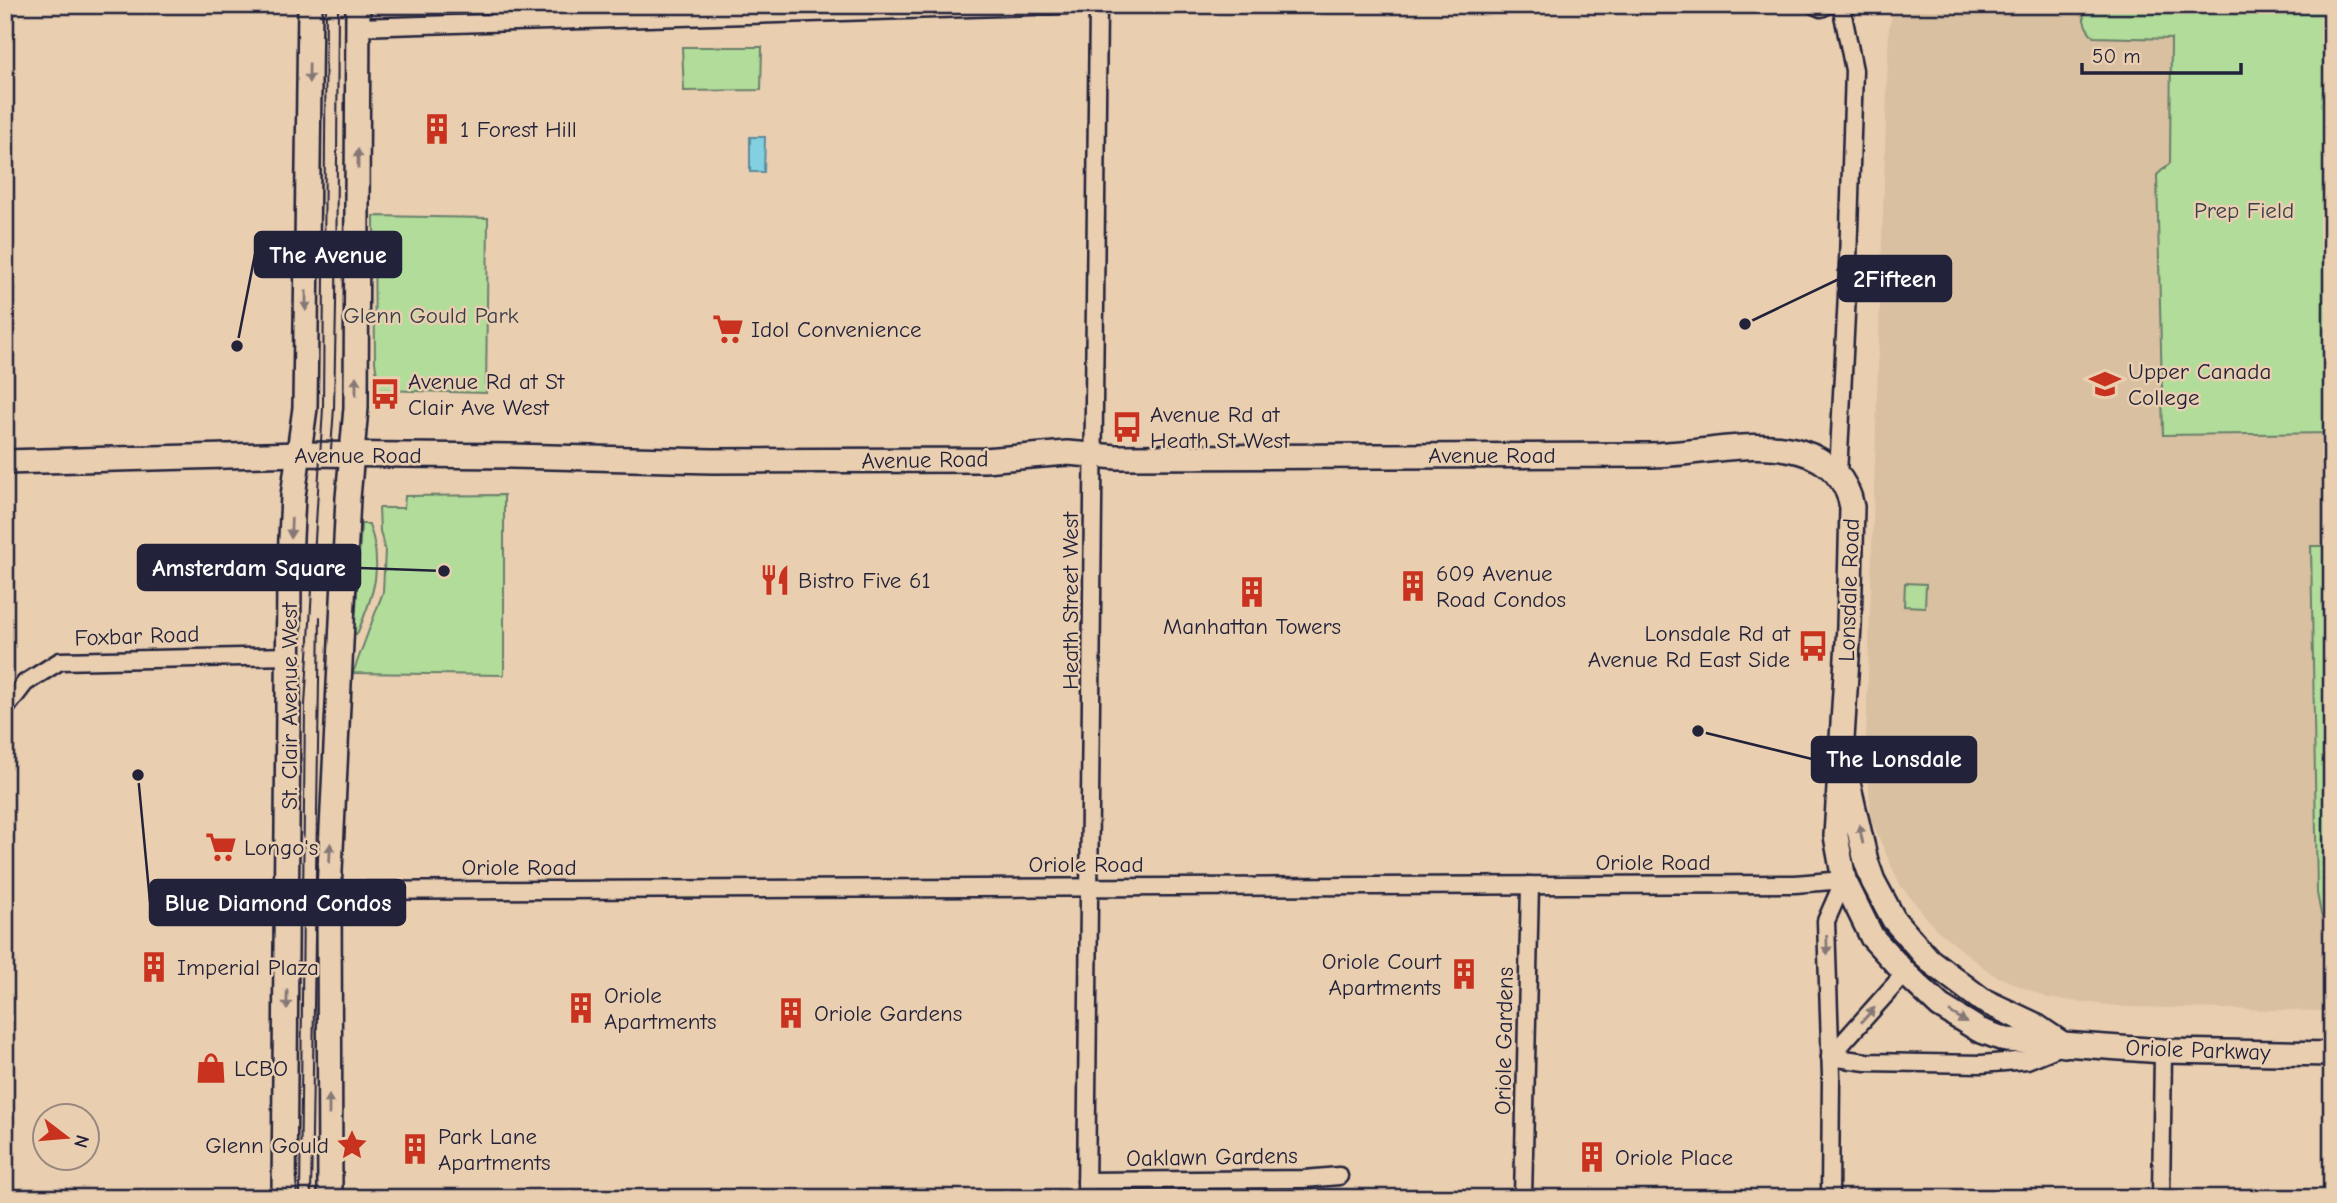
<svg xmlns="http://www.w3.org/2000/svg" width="2337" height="1203" viewBox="0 0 2337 1203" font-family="'Comic Neue',sans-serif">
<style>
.built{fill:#d8c0a1}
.green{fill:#b1dc9a;stroke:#6a7f6a;stroke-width:2}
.water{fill:#83d1e0;stroke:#5c8b9e;stroke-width:2}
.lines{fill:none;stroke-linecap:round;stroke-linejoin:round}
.minor-casing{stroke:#22223b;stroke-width:21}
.secondary-casing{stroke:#22223b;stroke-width:28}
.minor{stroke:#e9ceb0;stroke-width:16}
.secondary{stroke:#e9ceb0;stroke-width:23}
.tram{stroke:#22223b;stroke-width:2}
.oneway{fill:#867876}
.labels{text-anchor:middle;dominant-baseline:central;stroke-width:5;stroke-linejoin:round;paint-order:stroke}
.poi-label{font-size:23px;fill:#22223b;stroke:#e9ceb0;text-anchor:start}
.park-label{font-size:23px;fill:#373e49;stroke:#e9ceb0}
.street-label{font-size:23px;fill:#22223b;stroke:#e9ceb0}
.leader{fill:none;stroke:#22223b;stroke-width:2.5}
.callout-dot{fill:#22223b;stroke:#e9ceb0;stroke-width:2.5}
.callout{fill:#22223b;stroke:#22223b;stroke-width:2.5}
.callout-label{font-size:24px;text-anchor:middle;font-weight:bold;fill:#fff}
</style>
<rect width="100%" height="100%" fill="#e9ceb0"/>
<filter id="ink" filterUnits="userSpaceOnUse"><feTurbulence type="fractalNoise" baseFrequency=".0143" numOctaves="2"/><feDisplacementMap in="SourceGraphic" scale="14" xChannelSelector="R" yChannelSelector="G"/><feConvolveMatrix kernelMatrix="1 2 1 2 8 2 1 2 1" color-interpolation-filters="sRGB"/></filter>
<g filter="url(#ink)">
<!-- built -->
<path class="built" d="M1906,5H2332V1011L2126,1007L2048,998L1992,974L1937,930L1900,885L1871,820L1866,739L1889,28L1892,15Z"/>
<!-- green -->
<g class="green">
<path d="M2086,5H2332V433L2163,435L2157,175L2170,163L2171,39L2094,37C2085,28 2080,18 2086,5Z"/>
<path d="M682,47H762L761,90L684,91Z"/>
<path d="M374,216L488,218L486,393L379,390L375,362Z"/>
<path d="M504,495V675L353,673L383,592L385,550L380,531L379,508H404L405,496Z"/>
<path d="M361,524H369C384,566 374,594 357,634L352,632L356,609Z"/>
<path d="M2332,540V580L2328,596L2332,940L2321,914L2317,893L2311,546H2328Z"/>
<path d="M1905,583L1926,584L1925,607L1904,606Z"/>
</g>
<!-- water -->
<path class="water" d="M750,137H765L764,172H750Z"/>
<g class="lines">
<defs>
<g id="minor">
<path d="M1814,5L1821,8L1827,5"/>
<path d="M358,27L1067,5"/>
<path d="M1838,474L1847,294L1854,70L1841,5"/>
<path d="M5,709L25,683L60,661L289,656"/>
<path d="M329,891L1795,884L1844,880L1826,921L1831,1076L1830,1198"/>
<path d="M1830,1057L1866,1062L1982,1064L2027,1060L2059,1047"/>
<path d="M1830,1057L1905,973"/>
<path d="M1086,1181L1304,1179L1339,1176"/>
<path d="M1086,1198L1098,5"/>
<path d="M1523,1198L1530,885"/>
<path d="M2161,1198L2163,1051"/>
</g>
<g id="secondary">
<path d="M5,462L300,454L511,456L712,461L984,460L1067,453L1117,457C1294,455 1471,457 1648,455C1698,455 1752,438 1801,452C1828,460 1847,479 1852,507L1849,626L1836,836L1844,880L1872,937L1905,973L1940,1006L1979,1030L2006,1040L2163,1051L2332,1054"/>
<path d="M1846,774L1866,861L1873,881L1894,920L1929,960L1982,1000L2033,1024L2064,1045"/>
<path d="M284,1198L289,581L293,496L305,408L310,5"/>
<path d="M330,1198L329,891L348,498L356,408L358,5"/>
</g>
</defs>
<!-- minor casing -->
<use href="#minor" class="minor-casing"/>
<!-- secondary casing -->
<use href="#secondary" class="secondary-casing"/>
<!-- minor -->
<use href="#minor" class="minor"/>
<!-- secondary -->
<use href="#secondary" class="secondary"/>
<!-- tram -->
<g class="tram">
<path d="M331,449L334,408L336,306L338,5"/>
<path d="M300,1198L305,705L323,408L326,5"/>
<path d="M311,1198L320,617"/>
</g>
</g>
<!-- one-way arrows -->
<defs><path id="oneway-solid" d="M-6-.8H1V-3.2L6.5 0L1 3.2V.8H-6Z" transform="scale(1.75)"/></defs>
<g class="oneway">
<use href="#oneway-solid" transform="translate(309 73) rotate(91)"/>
<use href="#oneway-solid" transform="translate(358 159) rotate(-90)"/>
<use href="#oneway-solid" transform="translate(306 301) rotate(91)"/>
<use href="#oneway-solid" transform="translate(356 386) rotate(-90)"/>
<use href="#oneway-solid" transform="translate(291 528) rotate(92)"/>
<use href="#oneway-solid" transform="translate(1861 834) rotate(-101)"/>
<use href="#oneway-solid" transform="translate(330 853) rotate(-87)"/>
<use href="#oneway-solid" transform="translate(1827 945) rotate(88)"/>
<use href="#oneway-solid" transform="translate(287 1000) rotate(91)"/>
<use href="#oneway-solid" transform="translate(1868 1015) rotate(-48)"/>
<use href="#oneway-solid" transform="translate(1958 1017) rotate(32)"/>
<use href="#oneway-solid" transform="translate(329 1105) rotate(-90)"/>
</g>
</g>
<!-- icons -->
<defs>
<symbol id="building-bare" viewBox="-9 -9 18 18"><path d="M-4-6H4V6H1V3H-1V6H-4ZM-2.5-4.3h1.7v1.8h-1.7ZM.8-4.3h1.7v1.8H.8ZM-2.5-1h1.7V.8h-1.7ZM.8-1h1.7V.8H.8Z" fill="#c8321e" stroke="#e9ceb0" stroke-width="2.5" paint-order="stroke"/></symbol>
<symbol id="supermarket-bare" viewBox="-9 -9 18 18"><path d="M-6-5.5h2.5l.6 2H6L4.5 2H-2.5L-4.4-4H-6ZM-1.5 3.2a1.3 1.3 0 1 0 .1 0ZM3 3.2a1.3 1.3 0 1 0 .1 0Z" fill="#c8321e" stroke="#e9ceb0" stroke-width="2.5" paint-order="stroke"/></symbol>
<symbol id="school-bare" viewBox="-9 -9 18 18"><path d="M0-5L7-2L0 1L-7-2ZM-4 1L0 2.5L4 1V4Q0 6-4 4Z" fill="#c8321e" stroke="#e9ceb0" stroke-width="2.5" paint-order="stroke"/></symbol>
<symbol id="bus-bare" viewBox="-9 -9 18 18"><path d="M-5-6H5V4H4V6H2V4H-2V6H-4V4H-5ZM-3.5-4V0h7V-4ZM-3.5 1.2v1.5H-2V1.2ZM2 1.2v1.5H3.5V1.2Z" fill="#c8321e" stroke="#e9ceb0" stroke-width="2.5" paint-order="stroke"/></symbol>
<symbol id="restaurant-bare" viewBox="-9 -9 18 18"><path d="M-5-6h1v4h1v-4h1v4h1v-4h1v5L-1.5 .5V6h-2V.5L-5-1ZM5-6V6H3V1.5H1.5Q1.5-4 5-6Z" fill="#c8321e" stroke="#e9ceb0" stroke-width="2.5" paint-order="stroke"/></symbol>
<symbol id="shop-bare" viewBox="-9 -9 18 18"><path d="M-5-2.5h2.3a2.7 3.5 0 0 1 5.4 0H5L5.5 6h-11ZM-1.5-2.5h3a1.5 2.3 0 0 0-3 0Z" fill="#c8321e" stroke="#e9ceb0" stroke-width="2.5" paint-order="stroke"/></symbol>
<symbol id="sight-bare" viewBox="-9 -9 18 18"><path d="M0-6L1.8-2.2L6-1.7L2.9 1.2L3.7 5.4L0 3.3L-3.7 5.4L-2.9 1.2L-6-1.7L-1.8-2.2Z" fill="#c8321e" stroke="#e9ceb0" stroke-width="2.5" paint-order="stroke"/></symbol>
</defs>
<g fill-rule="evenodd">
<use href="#building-bare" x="415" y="107" width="44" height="44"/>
<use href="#supermarket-bare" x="706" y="307" width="44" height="44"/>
<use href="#school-bare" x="2083" y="362" width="44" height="44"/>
<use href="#bus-bare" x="363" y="372" width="44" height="44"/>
<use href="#bus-bare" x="1105" y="405" width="44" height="44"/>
<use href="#restaurant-bare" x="753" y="558" width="44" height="44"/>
<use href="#building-bare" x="1391" y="564" width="44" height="44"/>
<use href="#building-bare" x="1230" y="570" width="44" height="44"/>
<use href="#bus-bare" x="1791" y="624" width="44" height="44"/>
<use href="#supermarket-bare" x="199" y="825" width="44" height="44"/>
<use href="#building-bare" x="132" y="945" width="44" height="44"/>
<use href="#building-bare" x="1442" y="952" width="44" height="44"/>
<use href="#building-bare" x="559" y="986" width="44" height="44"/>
<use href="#building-bare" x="769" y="991" width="44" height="44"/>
<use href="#shop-bare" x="189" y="1046" width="44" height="44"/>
<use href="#sight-bare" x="330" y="1123" width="44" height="44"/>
<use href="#building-bare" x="393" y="1127" width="44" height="44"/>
<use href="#building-bare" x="1570" y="1135" width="44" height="44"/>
</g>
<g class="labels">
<!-- poi labels -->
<g class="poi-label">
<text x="460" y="129">1 Forest Hill</text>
<text x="751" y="329">Idol Convenience</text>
<text x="2128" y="371">Upper Canada<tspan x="2128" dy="26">College</tspan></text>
<text x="408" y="381">Avenue Rd at St<tspan x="408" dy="26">Clair Ave West</tspan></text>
<text x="1150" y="414">Avenue Rd at<tspan x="1150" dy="26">Heath St West</tspan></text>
<text x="1436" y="573">609 Avenue<tspan x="1436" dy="26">Road Condos</tspan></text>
<text x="798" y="580">Bistro Five 61</text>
<text x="1252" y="626" text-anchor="middle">Manhattan Towers</text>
<text x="1790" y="633" text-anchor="end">Lonsdale Rd at<tspan x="1790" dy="26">Avenue Rd East Side</tspan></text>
<text x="244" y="847">Longo's</text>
<text x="1441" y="961" text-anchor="end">Oriole Court<tspan x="1441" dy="26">Apartments</tspan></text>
<text x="177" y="967">Imperial Plaza</text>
<text x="604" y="995">Oriole<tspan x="604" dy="26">Apartments</tspan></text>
<text x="814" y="1013">Oriole Gardens</text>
<text x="234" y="1068">LCBO</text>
<text x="438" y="1136">Park Lane<tspan x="438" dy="26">Apartments</tspan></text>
<text x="329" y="1145" text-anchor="end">Glenn Gould</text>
<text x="1615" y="1157">Oriole Place</text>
</g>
<!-- park labels -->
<g class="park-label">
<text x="2244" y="210">Prep Field</text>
<text x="431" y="315">Glenn Gould Park</text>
</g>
<!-- street labels -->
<g class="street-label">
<text x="358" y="455">Avenue Road</text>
<text x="1492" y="455">Avenue Road</text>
<text transform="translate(925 460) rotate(-1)">Avenue Road</text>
<text transform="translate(1849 590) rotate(-88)">Lonsdale Road</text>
<text transform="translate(1070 601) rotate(-90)">Heath Street West</text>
<text transform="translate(137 636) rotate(-2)">Foxbar Road</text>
<text transform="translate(289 706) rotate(-90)">St. Clair Avenue West</text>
<text x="1653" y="862">Oriole Road</text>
<text x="1086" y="864">Oriole Road</text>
<text x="519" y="867">Oriole Road</text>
<text transform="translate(1504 1041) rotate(-89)">Oriole Gardens</text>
<text transform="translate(2198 1050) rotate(2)">Oriole Parkway</text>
<text transform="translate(1212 1157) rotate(-1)">Oaklawn Gardens</text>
</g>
</g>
<!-- callouts -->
<path class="leader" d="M237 346L255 254M1745 324L1839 279M444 571L360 568M1698 731L1812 759M138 775L150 902"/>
<g class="callout-dot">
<circle cx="237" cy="346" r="7"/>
<circle cx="1745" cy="324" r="7"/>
<circle cx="444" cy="571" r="7"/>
<circle cx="1698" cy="731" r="7"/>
<circle cx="138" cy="775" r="7"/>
</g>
<g class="callout">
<rect x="255" y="232" width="146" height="45" rx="7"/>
<rect x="1839" y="256" width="112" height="45" rx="7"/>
<rect x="138" y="545" width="222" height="45" rx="7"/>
<rect x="1812" y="737" width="164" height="45" rx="7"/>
<rect x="150" y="880" width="255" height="45" rx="7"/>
</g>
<g class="callout-label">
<text x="328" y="263">The Avenue</text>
<text x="1895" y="287">2Fifteen</text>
<text x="249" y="576">Amsterdam Square</text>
<text x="1894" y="767">The Lonsdale</text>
<text x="278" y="911">Blue Diamond Condos</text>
</g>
<!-- margin -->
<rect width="2337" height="1203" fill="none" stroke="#e9ceb0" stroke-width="28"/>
<rect x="14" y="14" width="2309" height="1175" fill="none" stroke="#22223b" stroke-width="2.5" filter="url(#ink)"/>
<!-- north arrow -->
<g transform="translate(66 1137) rotate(106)"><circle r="33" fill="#e9ceb0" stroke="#998981" stroke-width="2"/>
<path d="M0-5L12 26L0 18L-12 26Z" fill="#c8321e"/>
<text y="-10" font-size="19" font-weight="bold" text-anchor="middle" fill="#22223b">N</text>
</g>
<!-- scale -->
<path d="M2082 63v10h159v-10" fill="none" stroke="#22223b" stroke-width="3.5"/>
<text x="2092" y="63" font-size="21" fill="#22223b" stroke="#e9ceb0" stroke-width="5" paint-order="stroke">50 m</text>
</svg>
